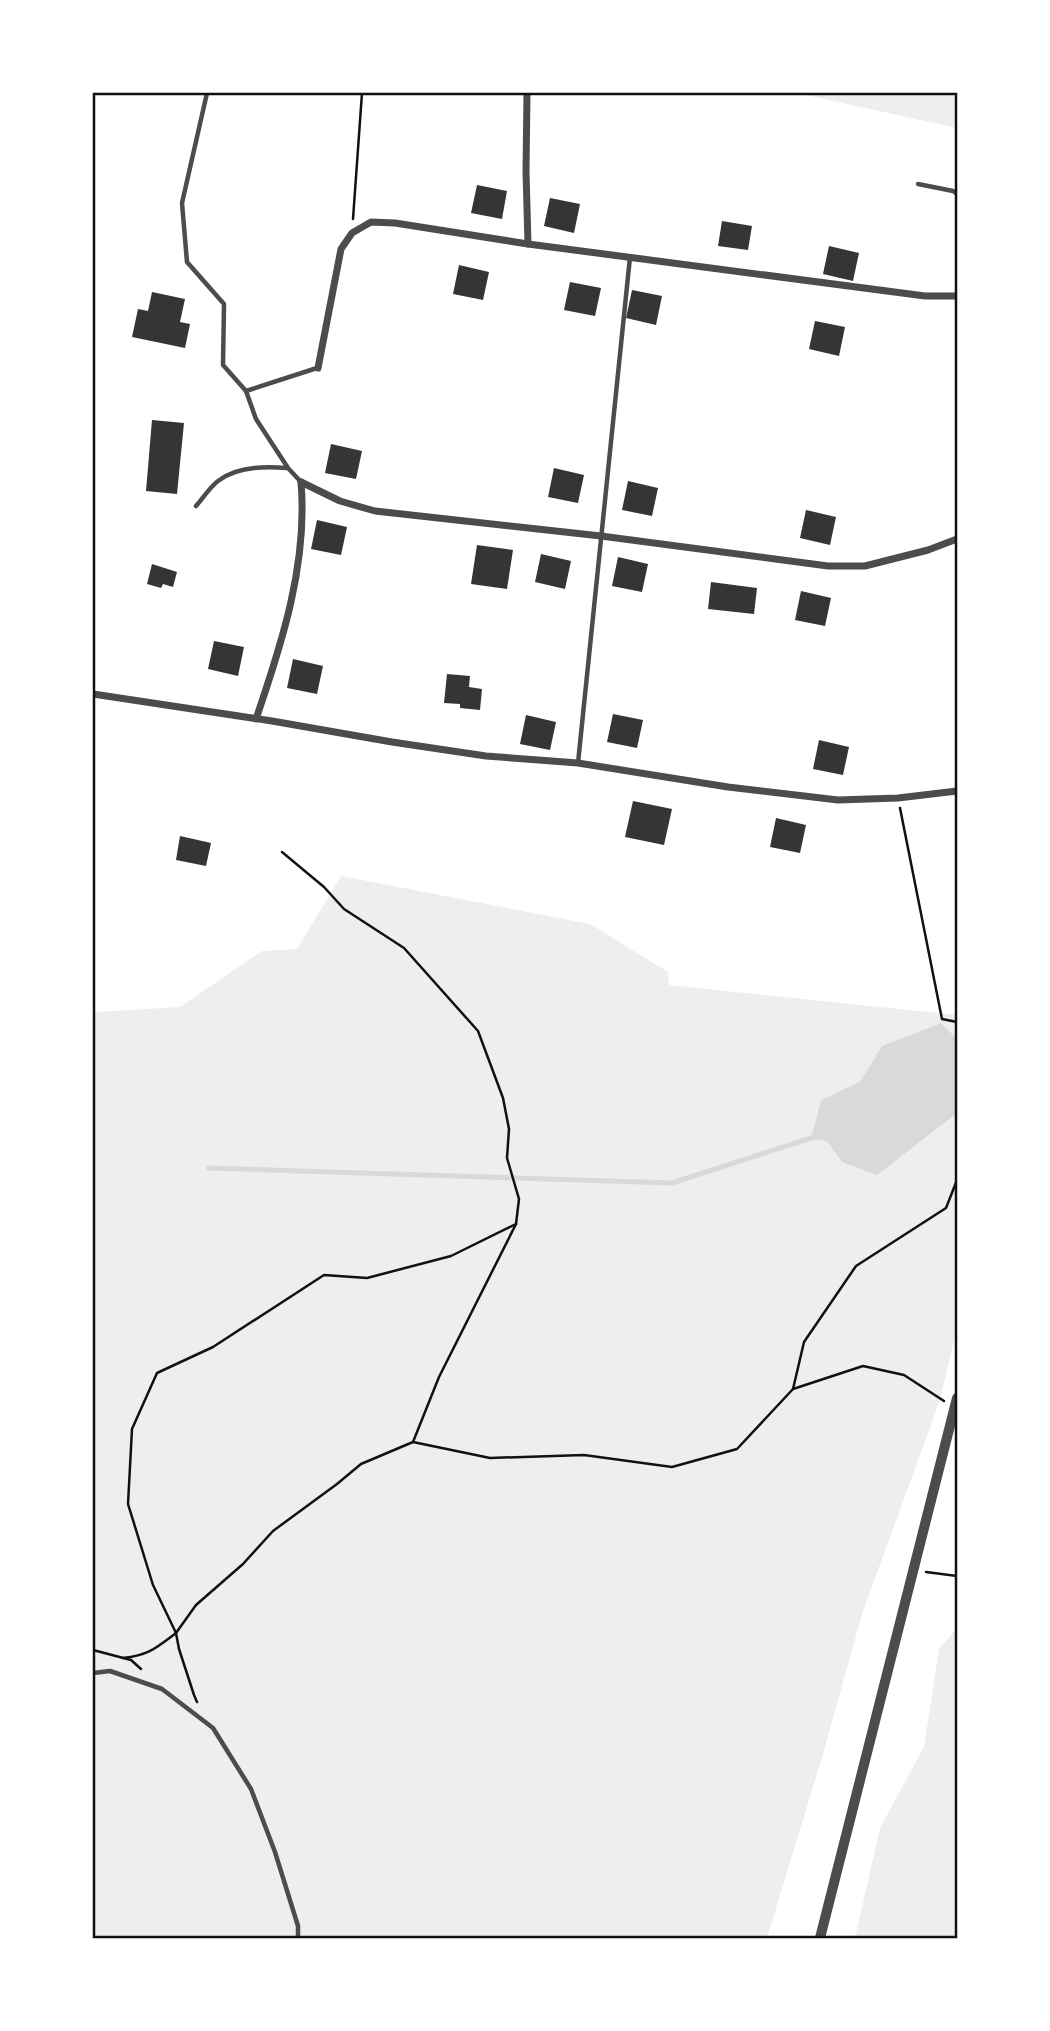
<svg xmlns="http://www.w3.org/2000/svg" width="1050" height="2031" viewBox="0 0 1050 2031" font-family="Lato,sans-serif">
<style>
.green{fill:#eee}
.water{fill:#d9d9d9}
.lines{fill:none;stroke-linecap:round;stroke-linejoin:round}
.stream{stroke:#d9d9d9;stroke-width:5}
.building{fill:#353535}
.path{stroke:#111;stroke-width:2.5}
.service{stroke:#4c4c4c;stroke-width:4.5}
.minor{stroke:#4c4c4c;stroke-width:7}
.tertiary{stroke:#4c4c4c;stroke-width:10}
.neatline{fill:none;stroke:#111;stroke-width:2.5}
</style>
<rect width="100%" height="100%" fill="#fff"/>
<!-- green -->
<g class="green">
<path d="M797,93H957V128Z"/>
<path d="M341,876L590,924L668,972L669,985L957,1015V1328L940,1400L862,1614L823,1754L767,1938H93V1014L97,1012L180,1007L262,951L297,949Z"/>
<path d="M957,1628V1938H855L880,1828L924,1747L939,1649Z"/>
</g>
<!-- water -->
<path class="water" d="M941,1023L957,1039V1113L877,1175L842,1162L827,1141L811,1139L821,1100L860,1082L882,1046Z"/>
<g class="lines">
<!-- stream -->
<path class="stream" d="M209,1168L672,1183L814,1137"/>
</g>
<!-- building -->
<g class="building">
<path d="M477,185L507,191L502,219L471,213Z"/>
<path d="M550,198L580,204L574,233L544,226Z"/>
<path d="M722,221L752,226L748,250L718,246Z"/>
<path d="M829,246L859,253L853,281L823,274Z"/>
<path d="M459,265L489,272L483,300L453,294Z"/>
<path d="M570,282L601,288L595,316L564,310Z"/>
<path d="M632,290L662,296L656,325L626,318Z"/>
<path d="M152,292L185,299L180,322L190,324L185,348L132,337L138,309L148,311Z"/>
<path d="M815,321L845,327L839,356L809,349Z"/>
<path d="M152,420L184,423L177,494L146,491Z"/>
<path d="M331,444L362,451L356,479L325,473Z"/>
<path d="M554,468L584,475L578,503L548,497Z"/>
<path d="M628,481L658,488L652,516L622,510Z"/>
<path d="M806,510L836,517L830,545L800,538Z"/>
<path d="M317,520L347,527L341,555L311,549Z"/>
<path d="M477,545L513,550L507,589L471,584Z"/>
<path d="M541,554L571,561L565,589L535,582Z"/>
<path d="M618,557L648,564L642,592L612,586Z"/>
<path d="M152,564L177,572L173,587L163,584L161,588L147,584Z"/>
<path d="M711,582L757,588L754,614L708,609Z"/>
<path d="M801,591L831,598L825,626L795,620Z"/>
<path d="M214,641L244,647L238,676L208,669Z"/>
<path d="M293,659L323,666L317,694L287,688Z"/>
<path d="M447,674L470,676L469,687L482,689L480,710L460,708V704L444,703Z"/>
<path d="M613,714L643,720L637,748L607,742Z"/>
<path d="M526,715L556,722L550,750L520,744Z"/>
<path d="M819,740L849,747L843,775L813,769Z"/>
<path d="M633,801L672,809L664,845L625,837Z"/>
<path d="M776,818L806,825L800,853L770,847Z"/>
<path d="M180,836L211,843L206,866L176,860Z"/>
</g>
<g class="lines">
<!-- path -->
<g class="path">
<path d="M353,219L362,93"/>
<path d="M900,808L942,1019L957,1022"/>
<path d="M793,1389L804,1342L856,1266L946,1208L957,1180"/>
<path d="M413,1442L490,1458L584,1455L672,1467L737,1449L793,1389L863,1366L904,1375L944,1401"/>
<path d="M926,1572L957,1576"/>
<path d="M93,1650L131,1660L141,1669"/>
<path d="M123,1658C149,1655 156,1648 176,1633L153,1585L128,1504L132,1429L157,1373L213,1347L324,1275L367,1278L451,1256L516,1224"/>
<path d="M197,1702L194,1695L179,1649L176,1633L196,1605L243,1564L273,1531L337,1484L361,1464L413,1442L439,1377L516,1224L519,1199L507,1158L509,1129L503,1098L478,1031L404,948L344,909L324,887L282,852"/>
</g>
<!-- service -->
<g class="service">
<path d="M207,93L182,203L187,262L224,304L223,365L246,391L256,419L288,468L301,482"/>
<path d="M918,184L953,191L957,194"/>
<path d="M246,391L317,368"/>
<path d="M196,506C203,498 210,487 218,481C237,466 265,466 287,468"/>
<path d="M578,763L630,257"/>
<path d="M93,1673L110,1671L162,1689L213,1728L251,1789L275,1852L298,1926V1938"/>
</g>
<!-- minor -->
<g class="minor">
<path d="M527,93L526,172L528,244"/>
<path d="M318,368L341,249L352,233L371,222L395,223L528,244L925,296H957"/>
<path d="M301,482L340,501L375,511L601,536L828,566H865L928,550L957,539"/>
<path d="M93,694L272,721L392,742L486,756L578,763L728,787L838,800L898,798L957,791"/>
<path d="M256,719C282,643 308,563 301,482"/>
</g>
<!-- tertiary -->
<path class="tertiary" d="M820,1938L957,1398"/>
</g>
<!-- border -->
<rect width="1050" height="2031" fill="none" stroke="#ffffff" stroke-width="189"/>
<rect x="94" y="94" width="862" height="1843" class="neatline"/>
</svg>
